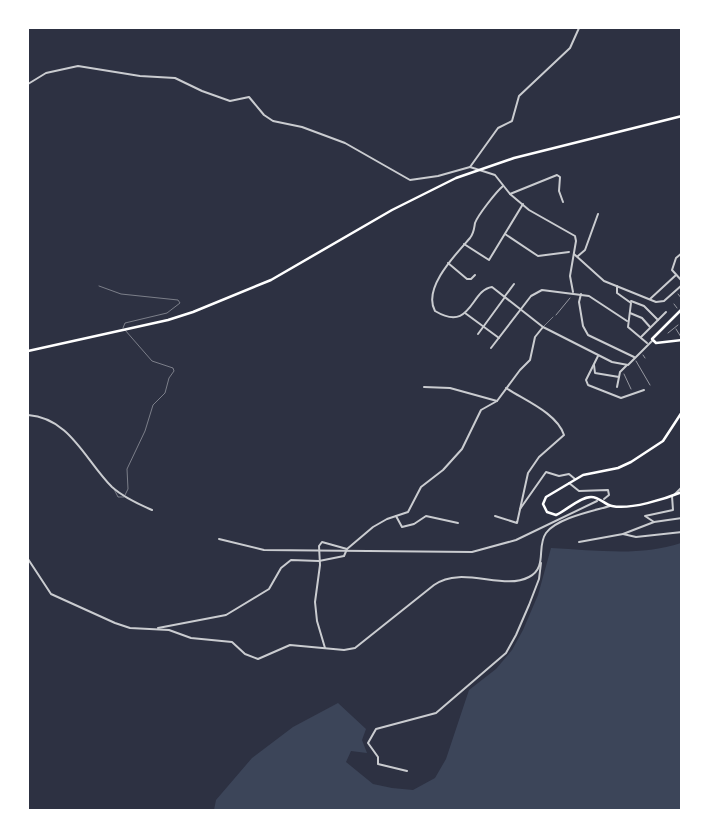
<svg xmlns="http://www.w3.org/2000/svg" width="709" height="838" viewBox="0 0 709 838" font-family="Overpass,sans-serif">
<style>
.green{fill:#3c4559}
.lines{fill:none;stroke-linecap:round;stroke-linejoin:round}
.path{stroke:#fff;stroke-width:0.5}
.service{stroke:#caccd0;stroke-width:0.5}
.minor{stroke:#caccd0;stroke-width:2}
.tertiary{stroke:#caccd0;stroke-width:2}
.secondary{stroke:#fff;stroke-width:2.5}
.primary{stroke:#fff;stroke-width:2.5}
</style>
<rect width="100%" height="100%" fill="#2d3142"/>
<!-- green -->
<path class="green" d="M681,543V810H214L216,800L252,758L293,727L338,703L366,729L362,740L367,753L351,751L346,762L373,784L392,788L413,790L435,778L446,759L469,690L496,669L512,650L523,630L538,595L551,548C595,550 639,557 681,543Z"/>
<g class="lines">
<!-- path -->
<g class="path">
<path d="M678,294L682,299"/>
<path d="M674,304L677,308"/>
<path d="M556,315L570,298"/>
<path d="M676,329L681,337"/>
<path d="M668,333L678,325"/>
<path d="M643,355L645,358"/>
<path d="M636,361L650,385"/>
<path d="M624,374L631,389"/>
</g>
<!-- service -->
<g class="service">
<path d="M99,286L121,294L178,300L180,303L167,313L125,323L123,328"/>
<path d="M544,326L553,317"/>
<path d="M125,330L152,361L173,368L174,371L169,378L165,393L153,405L145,431L127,469L128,489L125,495"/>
<path d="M114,489L118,497H124"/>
</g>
<!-- minor -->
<g class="minor">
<path d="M28,84L46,73L78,66L140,76L175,78L202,91L230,101L249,97L264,115L273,121L302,127L345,143L410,180L438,176L470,167"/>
<path d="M470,167L495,175L510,194L529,210L575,236L576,241L570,276L573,292"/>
<path d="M470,167L498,128L512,121L519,96L570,48L579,28"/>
<path d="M503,186C496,192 478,215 475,223C474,229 474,233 470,238C457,253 422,288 435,311C472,333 470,290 492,287L543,327L612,362L628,365L652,341"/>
<path d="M510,194L557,175L560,177L559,191L563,202"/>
<path d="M505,234L538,256L569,252"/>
<path d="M464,244L489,260L523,204"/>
<path d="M682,253L676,258L672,270L682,281"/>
<path d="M574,254L604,281L656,302L664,301L682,285"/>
<path d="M578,256L585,250L598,214"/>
<path d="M448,263L467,279H471L475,275"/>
<path d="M617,286V293L631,303L628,327L647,343"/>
<path d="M581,294L579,302L583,326L588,335L634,357"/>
<path d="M505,296L514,284"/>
<path d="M650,299L676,275"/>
<path d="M631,301L644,306L658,320"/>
<path d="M465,313L499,338"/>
<path d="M630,313L642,318L650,327"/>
<path d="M478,334L505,297"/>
<path d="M641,337L666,312"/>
<path d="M491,348L531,296L542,290L589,296L627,321"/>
<path d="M598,356L586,380L588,385L621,398L644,390"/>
<path d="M594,365L595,373L619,377"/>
<path d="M424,387L450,388L497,401"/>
<path d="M617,387L620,372L627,365"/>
<path d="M28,415C70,418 85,460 112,487C123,497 138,504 152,510"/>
<path d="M569,483L579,491L608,490L609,495L604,499"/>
<path d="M675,494L682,487"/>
<path d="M520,509L546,472L559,476L569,474L575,479"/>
<path d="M396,516L402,527L414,524L426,516L458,523"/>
<path d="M495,516L517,523L528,473L539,457L564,435C557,413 524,400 506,388"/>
<path d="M654,522L645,516L673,510L672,496"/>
<path d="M623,534L636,537L682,532"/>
<path d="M219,539L264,550L472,552L516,540L597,501"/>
<path d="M579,542L623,534L654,522L682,518"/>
<path d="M158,628L226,615L269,589L281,568L291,560L319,561L344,556L347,549L373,527L387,519L408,512L421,487L443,470L462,449L481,410L497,401L520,370L530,360L535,337L543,327"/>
<path d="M325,648L317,621L315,602L320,565L319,546L322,542L347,549"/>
<path d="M407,771L378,764V757L368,743L376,729L436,713L506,653L516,635L529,605L539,579L541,563"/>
</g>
<!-- tertiary -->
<path class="tertiary" d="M28,559L51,594L115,623L130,628L169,630L191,638L232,642L245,654L258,659L290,645L344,650L355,648L434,585C462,565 503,591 529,577C548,567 536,547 546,533C557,518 593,511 610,506"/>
<!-- secondary -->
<g class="secondary">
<path d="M682,309L652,339L656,343L682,340"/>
<path d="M682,412L663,441L631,462L618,468L583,475L546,497L543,504L547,512L556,515C567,510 580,497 591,497C600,497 605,505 612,506C630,510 665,499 682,492"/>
</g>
<!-- primary -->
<path class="primary" d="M28,351L168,320L193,312L271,280L392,210L456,178L514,158L682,116"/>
</g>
<!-- border -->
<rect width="709" height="838" fill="none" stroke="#ffffff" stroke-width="58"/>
</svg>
